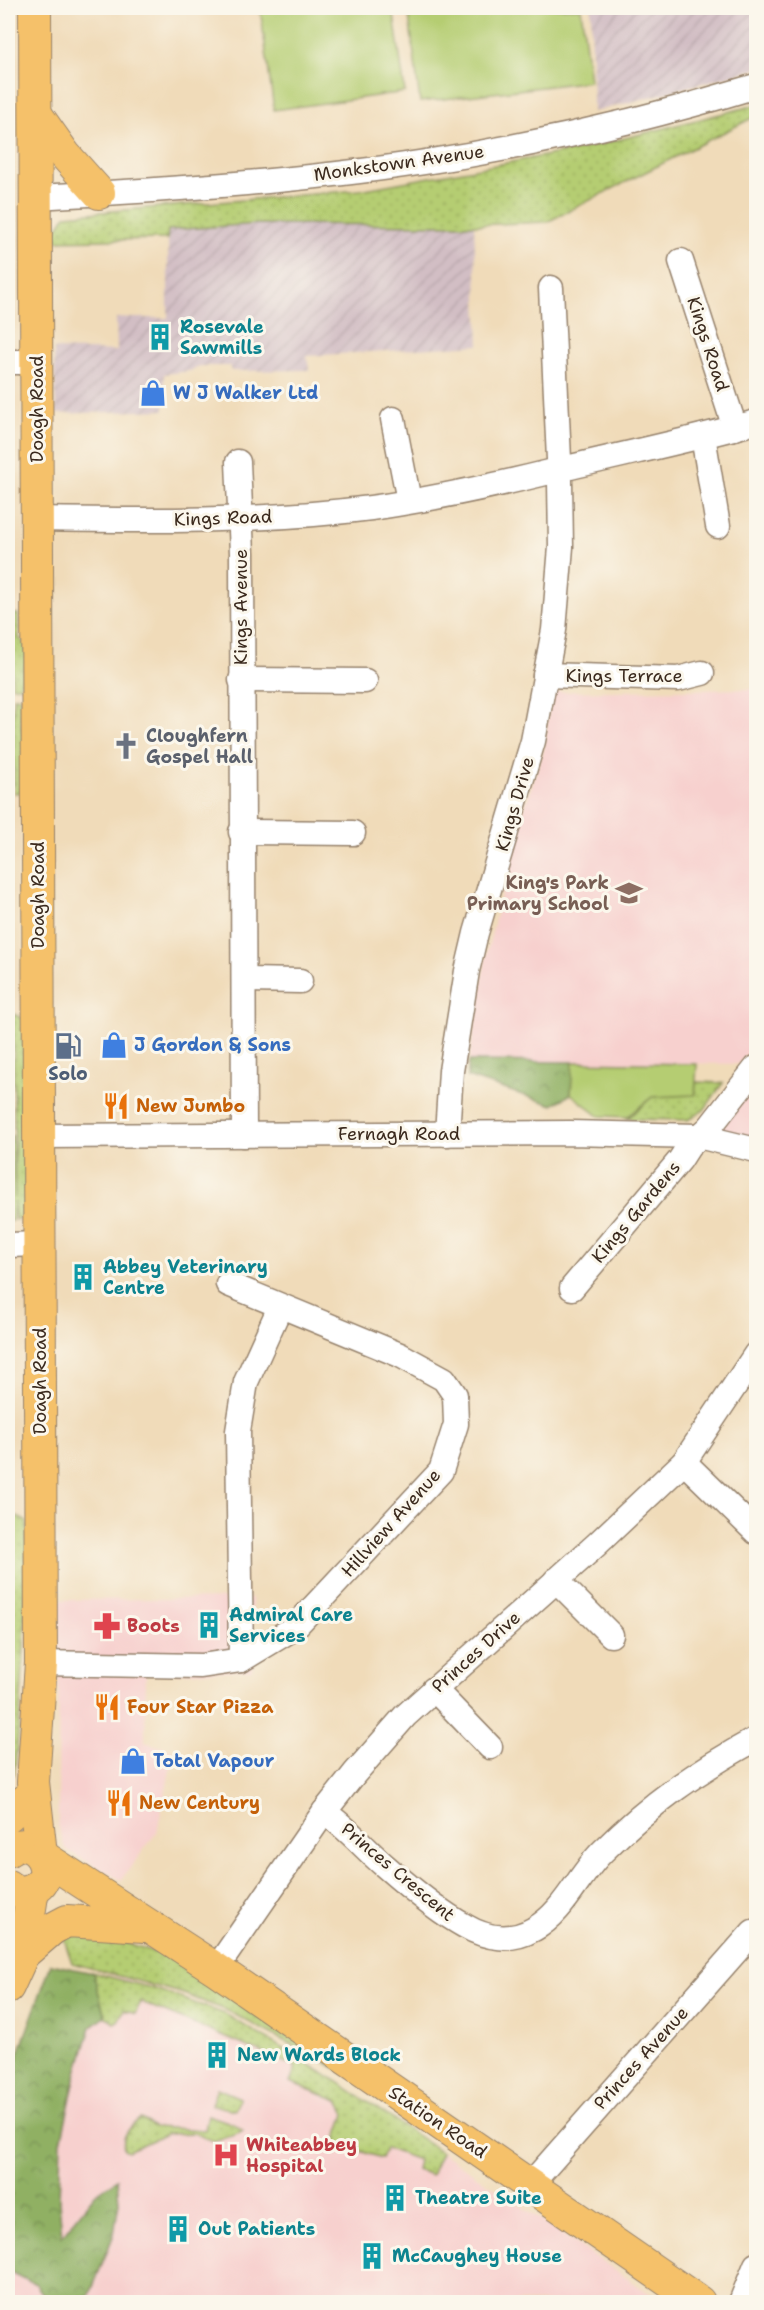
<svg xmlns="http://www.w3.org/2000/svg" width="764" height="2310" viewBox="0 0 764 2310" font-family="'Shantell Sans',sans-serif">
<style>
.built{fill:#f7d0ce}
.industrial{fill:url(#industrial-furrows)}
.grass{fill:url(#grass-dots);stroke:#787c48;stroke-width:1.5}
.forest{fill:url(#forest-crowns);stroke:#666d41;stroke-width:1.5}
.green{fill:#b5cd72;stroke:#787c48;stroke-width:1.5}
.lines{fill:none;stroke-linecap:round;stroke-linejoin:round}
.minor-casing{stroke:#96826c;stroke-width:27}
.major-casing{stroke:#96826c;stroke-width:34}
.minor{stroke:#fff;stroke-width:24}
.major{stroke:#f5c16b;stroke-width:32}
.labels{text-anchor:middle;dominant-baseline:central;stroke-width:6;stroke-linejoin:round;paint-order:stroke}
.street-label{font-size:18px;fill:#3b2a1e;stroke:#fbf7ec}
.culture-label{font-size:18px;font-weight:bold;fill:#0d838f;stroke:#fbf7ec;text-anchor:start}
.shop-label{font-size:18px;font-weight:bold;fill:#366cbe;stroke:#fbf7ec;text-anchor:start}
.worship-label{font-size:18px;font-weight:bold;fill:#5b616d;stroke:#fbf7ec;text-anchor:start}
.education-label{font-size:18px;font-weight:bold;fill:#785e54;stroke:#fbf7ec;text-anchor:end}
.service-label{font-size:18px;font-weight:bold;fill:#4e5e75;stroke:#fbf7ec}
.food-label{font-size:18px;font-weight:bold;fill:#c56008;stroke:#fbf7ec;text-anchor:start}
.health-label{font-size:18px;font-weight:bold;fill:#be3a42;stroke:#fbf7ec;text-anchor:start}
</style>
<defs>
<pattern id="industrial-furrows" width="10" height="10" patternUnits="userSpaceOnUse" patternTransform="scale(1.5)"><rect width="10" height="10" fill="#d2bec4"/><path d="M-1 1l2-2M0 10L10 0M9 11l2-2" fill="none" stroke="#b5a3a8"/></pattern>
<pattern id="grass-dots" width="8" height="8" patternUnits="userSpaceOnUse" patternTransform="scale(1.5)"><rect width="8" height="8" fill="#b5cd72"/><path d="M2 2h.1M6 6h.1" fill="none" stroke="#9db062" stroke-width="1.8" stroke-linecap="round"/></pattern>
<pattern id="forest-crowns" width="20" height="18" patternUnits="userSpaceOnUse" patternTransform="scale(1.5)"><rect width="20" height="18" fill="#90b064"/><path d="M2 6a3 3 0 1 1 6 0M12 15a3 3 0 1 1 6 0" fill="none" stroke="#778f52"/></pattern>
</defs>
<rect width="100%" height="100%" fill="#fbf7ec"/>
<filter id="ink" filterUnits="userSpaceOnUse"><feTurbulence type="fractalNoise" baseFrequency=".0167" numOctaves="2"/><feDisplacementMap in="SourceGraphic" scale="12" xChannelSelector="R" yChannelSelector="G"/><feConvolveMatrix kernelMatrix="1 2 1 2 8 2 1 2 1" color-interpolation-filters="sRGB"/></filter>
<filter id="wash" filterUnits="userSpaceOnUse"><feTurbulence type="fractalNoise" baseFrequency=".008" numOctaves="4" result="noise"/><feDisplacementMap in="SourceGraphic" scale="24" xChannelSelector="R" yChannelSelector="G"/><feGaussianBlur stdDeviation="1.35" result="paint"/><feColorMatrix in="noise" values="0 0 0 0 0 0 0 0 0 0 0 0 0 0 0 0 0 1.4 0 .05"/><feComposite in="paint" operator="in"/></filter>
<g filter="url(#wash)">
<rect width="100%" height="100%" fill="#f0dbb9"/>
<!-- built -->
<g class="built">
<path d="M756,689V1042L739,1064L469,1061L486,956L517,830L544,750L551,692Z"/>
<path d="M756,1068V1142L705,1130Z"/>
<path d="M252,1598V1670L146,1674L145,1742L174,1751L157,1832L121,1880L65,1849L58,1826L59,1600Z"/>
<path d="M51,1964L125,1979L225,2014L325,2073L662,2302H8V2083Z"/>
</g>
<!-- industrial -->
<g class="industrial">
<path d="M591,8H756V69L593,112Z"/>
<path d="M330,220L474,225L479,345L307,356L309,370L231,371L230,366H200L190,371L164,374V410L56,414L54,349L117,351L116,318H168V230Z"/>
</g>
<!-- grass -->
<g class="grass">
<path d="M756,105V116L547,222L474,225L257,224L168,230L167,239L49,241L66,215L360,190L582,149Z"/>
<path d="M11,614H18L19,638L27,645V660L20,686H12Z"/>
<path d="M13,697H20L21,722L28,760L21,769L22,792L14,793Z"/>
<path d="M13,1014L26,1020V1208L22,1217L15,1220L14,1202L12,1221L8,1222V1136H12L15,1199Z"/>
<path d="M696,1082L723,1083L704,1110L688,1120L627,1119L652,1097L695,1094Z"/>
<path d="M8,1512L27,1522C26,1607 24,1690 14,1774L8,1778Z"/>
<path d="M81,1928L176,1959L345,2073L226,2010L181,1993L72,1963L61,1930Z"/>
<path d="M91,1972L155,1989L225,2014L338,2082L441,2152L431,2175L416,2169L418,2160L386,2148L381,2158L335,2143L345,2114L338,2101L290,2082L296,2067L141,2002L135,2014L124,2010L118,2021L114,2023L105,2016Z"/>
<path d="M217,2088L240,2098L235,2110L211,2105Z"/>
<path d="M208,2115L234,2124L243,2131L214,2141L194,2133L167,2134L128,2151L124,2149C121,2135 130,2126 141,2119L154,2127L205,2130Z"/>
</g>
<!-- forest -->
<g class="forest">
<path d="M469,1061L573,1062L571,1094L553,1105L467,1077Z"/>
<path d="M51,1964L93,1973L105,2016L91,2027L75,2079L61,2142L59,2201L62,2236L95,2194L117,2179L119,2202L114,2234L87,2302C65,2303 46,2308 36,2284L8,2271V2083Z"/>
</g>
<!-- green -->
<g class="green">
<path d="M260,8H393L405,92L274,110Z"/>
<path d="M408,8H581L590,81L420,102Z"/>
<path d="M573,1062L697,1064L695,1095L652,1097L627,1117L599,1116L571,1094Z"/>
</g>
</g>
<g filter="url(#ink)">
<g class="lines">
<defs>
<g id="minor">
<path d="M36,197C165,190 296,182 425,162C536,145 648,119 756,86"/>
<path d="M681,261L735,428"/>
<path d="M8,362H38"/>
<path d="M393,419L409,501"/>
<path d="M703,436L718,526"/>
<path d="M238,462L242,553L244,1135"/>
<path d="M36,519C147,521 261,522 371,508C434,499 497,485 558,470C624,454 691,440 756,422"/>
<path d="M545,675L678,679L702,673"/>
<path d="M241,680L365,681"/>
<path d="M241,832L353,833"/>
<path d="M244,980L300,981"/>
<path d="M447,1134L451,1071L467,971L476,933L533,741L554,630L561,547L560,481L551,288"/>
<path d="M39,1136L570,1133L698,1136L756,1150"/>
<path d="M8,1245L40,1244"/>
<path d="M572,1288L680,1160L689,1146L709,1128L756,1068"/>
<path d="M684,1462L756,1532"/>
<path d="M556,1580L611,1635"/>
<path d="M241,1660L238,1431L246,1382L280,1307"/>
<path d="M41,1663L201,1666L241,1660L294,1628L441,1471L456,1424L455,1395L444,1379L400,1355L228,1284"/>
<path d="M434,1689L490,1747"/>
<path d="M324,1812C347,1827 364,1848 385,1866C408,1886 439,1912 465,1926C487,1939 512,1942 534,1929C564,1913 579,1874 603,1851C651,1803 697,1771 756,1739"/>
<path d="M216,1969L324,1812L355,1773L405,1716L596,1545L684,1462L756,1354"/>
<path d="M530,2185L753,1932"/>
<path d="M741,2302L756,2265"/>
</g>
<g id="major">
<path d="M35,8L41,1663L33,1782L41,1854"/>
<path d="M36,114L65,155L99,193"/>
<path d="M8,1816L26,1800"/>
<path d="M8,1851C36,1829 63,1879 30,1890C22,1893 14,1891 8,1886"/>
<path d="M42,1856L216,1969L699,2302"/>
<path d="M23,1954L52,1929L67,1921L145,1926"/>
<path d="M8,1987L23,1954L33,1889"/>
</g>
</defs>
<!-- minor casing -->
<use href="#minor" class="minor-casing"/>
<!-- major casing -->
<use href="#major" class="major-casing"/>
<!-- minor -->
<use href="#minor" class="minor"/>
<!-- major -->
<use href="#major" class="major"/>
</g>
</g>
<!-- icons -->
<defs>
<symbol id="building-bare" viewBox="-9 -9 18 18"><path d="M-4-6H4V6H1V3H-1V6H-4ZM-2.5-4.3h1.7v1.8h-1.7ZM.8-4.3h1.7v1.8H.8ZM-2.5-1h1.7V.8h-1.7ZM.8-1h1.7V.8H.8Z" fill="#0f9aa8" stroke="#fbf7ec" stroke-width="2.5" paint-order="stroke"/></symbol>
<symbol id="shop-bare" viewBox="-9 -9 18 18"><path d="M-5-2.5h2.3a2.7 3.5 0 0 1 5.4 0H5L5.5 6h-11ZM-1.5-2.5h3a1.5 2.3 0 0 0-3 0Z" fill="#3f7fe0" stroke="#fbf7ec" stroke-width="2.5" paint-order="stroke"/></symbol>
<symbol id="church-bare" viewBox="-9 -9 18 18"><path d="M-1.2-6h2.4v3.5h3.3v2.4h-3.3V6h-2.4V-.1h-3.3v-2.4h3.3Z" fill="#6b7280" stroke="#fbf7ec" stroke-width="2.5" paint-order="stroke"/></symbol>
<symbol id="school-bare" viewBox="-9 -9 18 18"><path d="M0-5L7-2L0 1L-7-2ZM-4 1L0 2.5L4 1V4Q0 6-4 4Z" fill="#8d6e63" stroke="#fbf7ec" stroke-width="2.5" paint-order="stroke"/></symbol>
<symbol id="fuel-bare" viewBox="-9 -9 18 18"><path d="M-5.5-6h7V0h2V4h1.3V-2.5L3-4.5l.8-.8L6-3V5H2.5V1h-1V6h-7ZM-4.2-4.7v3.2H.2V-4.7Z" fill="#5c6f8a" stroke="#fbf7ec" stroke-width="2.5" paint-order="stroke"/></symbol>
<symbol id="restaurant-bare" viewBox="-9 -9 18 18"><path d="M-5-6h1v4h1v-4h1v4h1v-4h1v5L-1.5 .5V6h-2V.5L-5-1ZM5-6V6H3V1.5H1.5Q1.5-4 5-6Z" fill="#e8710a" stroke="#fbf7ec" stroke-width="2.5" paint-order="stroke"/></symbol>
<symbol id="pharmacy-bare" viewBox="-9 -9 18 18"><path d="M-2-6h4v4h4v4h-4v4h-4v-4h-4v-4h4Z" fill="#e0444e" stroke="#fbf7ec" stroke-width="2.5" paint-order="stroke"/></symbol>
<symbol id="hospital-bare" viewBox="-9 -9 18 18"><path d="M-5-5h3v3.5h4V-5h3V5h-3V1.5h-4V5h-3Z" fill="#e0444e" stroke="#fbf7ec" stroke-width="2.5" paint-order="stroke"/></symbol>
</defs>
<g fill-rule="evenodd">
<use href="#building-bare" x="141" y="318" width="38" height="38"/>
<use href="#shop-bare" x="134" y="374" width="38" height="38"/>
<use href="#church-bare" x="107" y="727" width="38" height="38"/>
<use href="#school-bare" x="610" y="874" width="38" height="38"/>
<use href="#shop-bare" x="95" y="1026" width="38" height="38"/>
<use href="#fuel-bare" x="49" y="1027" width="38" height="38"/>
<use href="#restaurant-bare" x="97" y="1087" width="38" height="38"/>
<use href="#building-bare" x="64" y="1258" width="38" height="38"/>
<use href="#building-bare" x="190" y="1606" width="38" height="38"/>
<use href="#pharmacy-bare" x="88" y="1607" width="38" height="38"/>
<use href="#restaurant-bare" x="88" y="1688" width="38" height="38"/>
<use href="#shop-bare" x="114" y="1742" width="38" height="38"/>
<use href="#restaurant-bare" x="100" y="1784" width="38" height="38"/>
<use href="#building-bare" x="198" y="2036" width="38" height="38"/>
<use href="#hospital-bare" x="207" y="2136" width="38" height="38"/>
<use href="#building-bare" x="376" y="2179" width="38" height="38"/>
<use href="#building-bare" x="159" y="2210" width="38" height="38"/>
<use href="#building-bare" x="353" y="2237" width="38" height="38"/>
</g>
<g class="labels">
<!-- street labels -->
<g class="street-label">
<text transform="translate(399 163) rotate(-8)">Monkstown Avenue</text>
<text transform="translate(708 344) rotate(72)">Kings Road</text>
<text transform="translate(37 409) rotate(-90)">Doagh Road</text>
<text transform="translate(223 518) rotate(-2)">Kings Road</text>
<text transform="translate(241 607) rotate(-90)">Kings Avenue</text>
<text x="624" y="676">Kings Terrace</text>
<text transform="translate(515 804) rotate(-74)">Kings Drive</text>
<text transform="translate(38 895) rotate(-90)">Doagh Road</text>
<text x="399" y="1134">Fernagh Road</text>
<text transform="translate(636 1212) rotate(-50)">Kings Gardens</text>
<text transform="translate(40 1381) rotate(-90)">Doagh Road</text>
<text transform="translate(391 1523) rotate(-48)">Hillview Avenue</text>
<text transform="translate(476 1652) rotate(-42)">Princes Drive</text>
<text transform="translate(398 1872) rotate(40)">Princes Crescent</text>
<text transform="translate(641 2058) rotate(-48)">Princes Avenue</text>
<text transform="translate(438 2122) rotate(34)">Station Road</text>
</g>
<!-- culture labels -->
<g class="culture-label">
<text x="180" y="327">Rosevale<tspan x="180" dy="21">Sawmills</tspan></text>
<text x="103" y="1267">Abbey Veterinary<tspan x="103" dy="21">Centre</tspan></text>
<text x="229" y="1615">Admiral Care<tspan x="229" dy="21">Services</tspan></text>
<text x="237" y="2055">New Wards Block</text>
<text x="415" y="2198">Theatre Suite</text>
<text x="198" y="2229">Out Patients</text>
<text x="392" y="2256">McCaughey House</text>
</g>
<!-- shop labels -->
<g class="shop-label">
<text x="173" y="393">W J Walker Ltd</text>
<text x="134" y="1045">J Gordon &amp; Sons</text>
<text x="153" y="1761">Total Vapour</text>
</g>
<!-- worship labels -->
<g class="worship-label">
<text x="146" y="736">Cloughfern<tspan x="146" dy="21">Gospel Hall</tspan></text>
</g>
<!-- education labels -->
<g class="education-label">
<text x="609" y="883">King's Park<tspan x="609" dy="21">Primary School</tspan></text>
</g>
<!-- service labels -->
<g class="service-label">
<text x="68" y="1074">Solo</text>
</g>
<!-- food labels -->
<g class="food-label">
<text x="136" y="1106">New Jumbo</text>
<text x="127" y="1707">Four Star Pizza</text>
<text x="139" y="1803">New Century</text>
</g>
<!-- health labels -->
<g class="health-label">
<text x="127" y="1626">Boots</text>
<text x="246" y="2145">Whiteabbey<tspan x="246" dy="21">Hospital</tspan></text>
</g>
</g>
<!-- margin -->
<rect width="764" height="2310" fill="none" stroke="#fbf7ec" stroke-width="30"/>
</svg>
